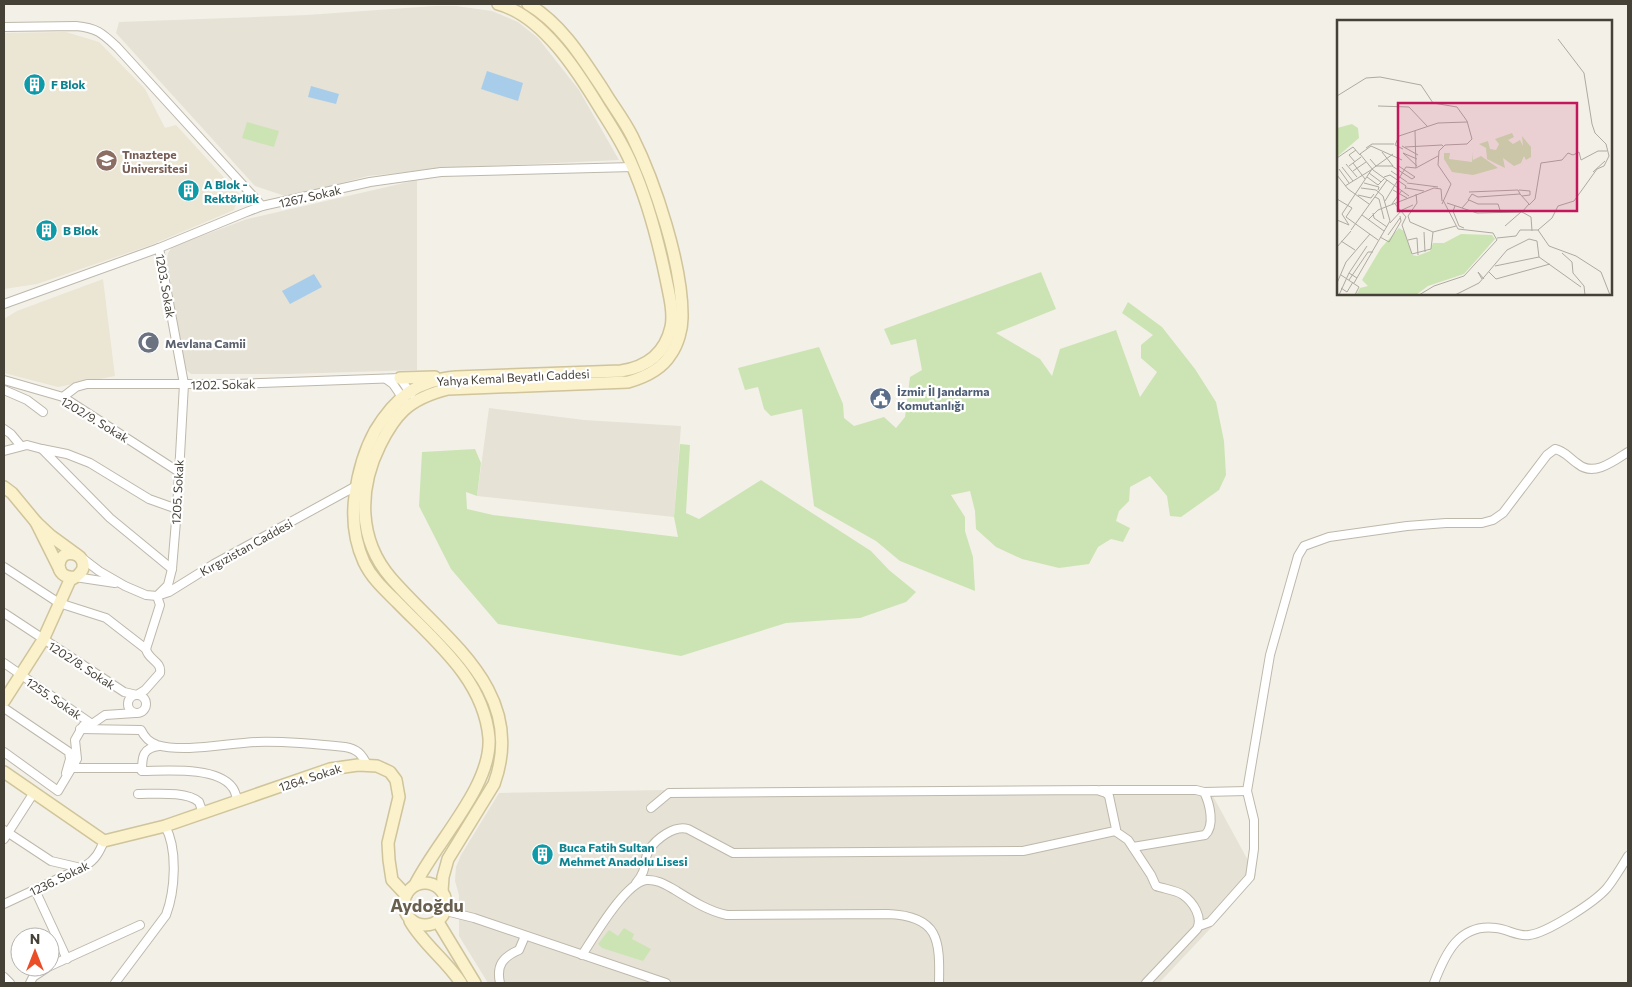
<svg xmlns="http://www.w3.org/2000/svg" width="1632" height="987" viewBox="0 0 1632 987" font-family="Commissioner,sans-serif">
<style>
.residential{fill:#e6e2d6}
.education{fill:#ebe5d3}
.green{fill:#cce4b4}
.water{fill:#a8cdeb}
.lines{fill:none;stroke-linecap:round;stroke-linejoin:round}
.street-casing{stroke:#beb8ab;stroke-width:10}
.secondary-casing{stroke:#cfc49a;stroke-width:14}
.street{stroke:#fff;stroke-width:8}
.secondary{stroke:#fbf1ca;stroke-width:11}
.labels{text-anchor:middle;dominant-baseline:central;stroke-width:4.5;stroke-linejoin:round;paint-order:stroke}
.culture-label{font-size:12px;font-weight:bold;fill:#0d838f;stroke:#fff;text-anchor:start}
.education-label{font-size:12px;font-weight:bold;fill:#785e54;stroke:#fff;text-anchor:start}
.street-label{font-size:12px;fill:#464137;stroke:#fff}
.worship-label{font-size:12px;font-weight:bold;fill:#5b616d;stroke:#fff;text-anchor:start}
.service-label{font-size:12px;font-weight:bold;fill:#4e5e75;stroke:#fff;text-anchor:start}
.district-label{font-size:18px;font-weight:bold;fill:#685f4f;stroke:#fff}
.inset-road{fill:none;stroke:#aeaaa1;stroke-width:1}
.view{fill:#c2185b;fill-opacity:0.15;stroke:#c2185b;stroke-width:2.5}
.inset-edge{fill:none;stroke:#464137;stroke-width:2.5}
</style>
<rect width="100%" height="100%" fill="#f3f0e8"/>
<!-- residential -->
<g class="residential">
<path d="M434,6H456L492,11L518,22L538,38L579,90L619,160L447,168L368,176L288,197L255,186L116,33L119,22L307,15Z"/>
<path d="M417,180V370L289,374H191L185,369L167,259L168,253L172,247L247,219Z"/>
<path d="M489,408L584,420L681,426L674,517L477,496Z"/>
<path d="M1118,787H1208L1256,875L1225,913L1159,983H488L459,936V895L455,881L456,867L461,855L499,793L781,788Z"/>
</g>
<!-- education -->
<g class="education">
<path d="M66,32L99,42L145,89L165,128L176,125L239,194L234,210L151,245L37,284L4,289V33Z"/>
<path d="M103,279L115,376L58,387L4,373V319L17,311Z"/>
</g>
<!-- green -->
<g class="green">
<path d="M247,122L279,131L274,147L242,138Z"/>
<path d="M1041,272L1056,309L996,333L1040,359L1052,376L1060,349L1116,330L1140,397L1157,372L1141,358V345L1153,335L1122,313L1128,302L1162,327L1195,369L1216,402L1224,441L1226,475L1219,490L1181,517L1170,516L1167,496L1150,476L1130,487L1129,501L1119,511L1116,521L1130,528L1123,542L1111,539L1098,547L1089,564L1059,568L1022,559L996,547L976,529L975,511L970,491L951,495L965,517V531L973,557L975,591L900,561L876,541L814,506L802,409L771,416L764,409L758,387L745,390L738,368L819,347L843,404L844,418L854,426L884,417L896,428L905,417L910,377L922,370L916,339L891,345L884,329Z"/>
<path d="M680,444L690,445L686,513L699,519L761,480L871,551L889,570L916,592L906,602L860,618L786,623L681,656L498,624L451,569L419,506L422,452L475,449L481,463L477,496L466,492L467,509L493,515L678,537L674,517Z"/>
<path d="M624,928L634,934L632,939L651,949L643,961L602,948L598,944L609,930L618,936Z"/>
</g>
<!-- water -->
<g class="water">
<path d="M487,71L523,83L518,101L481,89Z"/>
<path d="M311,86L339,94L336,104L308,97Z"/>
<path d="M314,274L322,287L290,304L282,291Z"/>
</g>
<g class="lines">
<defs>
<g id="street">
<path d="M4,27L76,26C97,28 102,33 117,47L262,206"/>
<path d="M4,304L159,248L244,213L262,206L370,182L441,172L633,167"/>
<path d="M386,379L393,384L404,400"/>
<path d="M4,380L63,397L179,472"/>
<path d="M4,390L27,400L43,412"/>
<path d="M63,397L76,387L87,384H236L400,378L411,394"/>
<path d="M4,429L11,434L21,446"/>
<path d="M4,451L27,445L42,449"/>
<path d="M82,558L99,571L125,586L146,595L157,596L169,592L214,564L358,485"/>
<path d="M4,567L59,603L106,618L146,649C148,660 162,661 160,673L145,690L137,695L124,692L4,613"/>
<path d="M172,569L110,518L42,449L67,454L90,463L149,499L177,509"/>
<path d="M75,577L115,583"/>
<path d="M157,596L168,585L172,569L177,509L184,384L159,248"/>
<path d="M146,649L160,605L157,596"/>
<path d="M4,663L92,724L105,715L135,713"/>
<circle cx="137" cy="704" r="9"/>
<path d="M4,708L69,752L70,759L66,773"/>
<path d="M80,729L141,730C145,738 149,742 157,745C185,753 227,743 257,742C286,741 316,744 345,747C357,749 362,754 367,765"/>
<path d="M4,752L58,791L77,759L75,740L83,726"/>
<path d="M72,768H139L142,771C165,771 216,766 232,787C235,790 236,796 238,801"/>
<path d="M142,771C142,756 143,748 159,746"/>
<path d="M1101,790H1196L1204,792C1210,804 1215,826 1205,835L1133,847"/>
<path d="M1204,792L1247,791"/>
<path d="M138,794C155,794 187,791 199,802L203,813"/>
<path d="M4,830L51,861L81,868"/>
<path d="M1115,831L1128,840L1151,875L1156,886C1164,889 1176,890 1183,895C1193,902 1203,917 1197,929L1146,983"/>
<path d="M4,839L33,794"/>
<path d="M636,883C649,868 642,862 649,850C656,839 674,825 688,829L733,853L1023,851L1115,831L1116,829L1109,796L1106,793L1097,790L669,793L651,808"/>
<path d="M35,890L67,959"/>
<path d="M4,904L85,866C95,860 99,853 104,841"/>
<path d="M446,911L474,918L666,983"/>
<path d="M1199,926L1210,922L1250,877L1254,849V820L1247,791L1270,655L1298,556L1304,546L1329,537L1407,526L1446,523H1482L1493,520L1503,513L1547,455L1555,449C1565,451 1569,458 1578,464C1594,477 1614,461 1628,452"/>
<path d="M582,955C594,937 625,883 646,880C657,879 666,885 675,890C691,900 708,911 727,915L888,914C939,916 940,940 939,983"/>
<path d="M50,966L140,925"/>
<path d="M4,977L10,983"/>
<path d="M30,983L33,977L48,967"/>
<path d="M115,983L166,915C175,891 178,849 165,826"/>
<path d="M500,983C496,965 503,957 519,950L525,936"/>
<path d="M1434,983C1445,954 1459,923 1496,928C1507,929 1519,937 1529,935C1547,933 1595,902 1607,888C1615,878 1622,866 1628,856"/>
</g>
<g id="secondary">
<path d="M400,378L435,377"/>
<path d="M4,487L12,493L36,522"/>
<path d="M60,570L36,522L51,536L77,555"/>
<path d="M4,701L43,640L70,580C74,578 78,576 80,573C86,567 83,556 74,554C56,549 52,580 75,577"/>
<path d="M4,772L104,841L165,826L330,769L358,765L377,766L390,772L396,780L399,797L388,843L389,860L392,880L406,895"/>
<circle cx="425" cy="904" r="21"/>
<path d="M415,885C436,842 492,786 489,738C484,680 436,642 398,603C386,591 372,579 364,562C355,542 352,518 355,496C358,473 364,451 375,431C395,398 417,380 456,377L621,371C647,367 665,354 671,327C674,312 669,294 666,279C658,240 647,199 631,163C623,144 612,127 601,110C578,72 543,16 498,4"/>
<path d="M442,891L443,877L448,859L494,784C528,691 444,639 391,578C358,540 358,489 380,445C386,433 393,420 404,410C416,399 432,393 448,389L628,382C646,377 662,369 671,354C678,344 682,329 682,318C683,266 655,182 632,136C624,120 613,106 604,91C583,59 562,24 528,4"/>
<path d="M410,921C423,944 446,960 461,983"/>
<path d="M438,922L475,983"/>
</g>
</defs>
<!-- street casing -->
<use href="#street" class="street-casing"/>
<!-- secondary casing -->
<use href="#secondary" class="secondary-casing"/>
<!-- street -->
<use href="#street" class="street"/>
<!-- secondary -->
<use href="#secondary" class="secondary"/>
</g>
<!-- icons -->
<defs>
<symbol id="building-disc" viewBox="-11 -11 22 22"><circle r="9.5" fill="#0f9aa8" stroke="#fff"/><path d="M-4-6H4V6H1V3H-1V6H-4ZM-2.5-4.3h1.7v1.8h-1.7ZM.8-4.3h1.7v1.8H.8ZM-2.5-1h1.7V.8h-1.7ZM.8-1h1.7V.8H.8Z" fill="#fff"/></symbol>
<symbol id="university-disc" viewBox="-11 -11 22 22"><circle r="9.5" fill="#8d6e63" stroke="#fff"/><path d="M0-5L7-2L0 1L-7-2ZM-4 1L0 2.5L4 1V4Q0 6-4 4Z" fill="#fff"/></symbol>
<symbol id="mosque-disc" viewBox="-11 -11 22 22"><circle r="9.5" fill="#6b7280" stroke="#fff"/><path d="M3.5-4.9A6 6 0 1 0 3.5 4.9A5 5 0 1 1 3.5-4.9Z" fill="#fff"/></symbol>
<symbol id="civic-disc" viewBox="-11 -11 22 22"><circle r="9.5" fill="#5c6f8a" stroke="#fff"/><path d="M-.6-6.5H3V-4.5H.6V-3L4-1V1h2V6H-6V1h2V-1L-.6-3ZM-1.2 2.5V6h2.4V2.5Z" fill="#fff"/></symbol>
</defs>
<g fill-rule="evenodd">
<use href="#building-disc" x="22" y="72" width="25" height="25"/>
<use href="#university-disc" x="94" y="148" width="25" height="25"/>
<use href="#building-disc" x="176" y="178" width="25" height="25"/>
<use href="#building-disc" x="34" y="218" width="25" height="25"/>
<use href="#mosque-disc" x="136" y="330" width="25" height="25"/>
<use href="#civic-disc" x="868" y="386" width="25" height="25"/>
<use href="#building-disc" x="530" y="842" width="25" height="25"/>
</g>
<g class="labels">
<!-- culture labels -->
<g class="culture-label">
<text x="51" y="84">F Blok</text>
<text x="204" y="184">A Blok -<tspan x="204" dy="14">Rektörlük</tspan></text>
<text x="63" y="230">B Blok</text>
<text x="559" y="847">Buca Fatih Sultan<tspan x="559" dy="14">Mehmet Anadolu Lisesi</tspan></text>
</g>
<!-- education labels -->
<g class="education-label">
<text x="122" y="154">Tınaztepe<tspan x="122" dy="14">Üniversitesi</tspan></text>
</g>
<!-- street labels -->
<g class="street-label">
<text transform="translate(310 196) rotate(-13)">1267. Sokak</text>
<text transform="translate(166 286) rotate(80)">1203. Sokak</text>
<text transform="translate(513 377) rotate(-3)">Yahya Kemal Beyatlı Caddesi</text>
<text transform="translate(223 384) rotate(-1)">1202. Sokak</text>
<text transform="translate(95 419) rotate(31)">1202/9. Sokak</text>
<text transform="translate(177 492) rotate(-87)">1205. Sokak</text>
<text transform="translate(246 547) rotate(-29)">Kırgızistan Caddesi</text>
<text transform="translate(82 665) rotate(33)">1202/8. Sokak</text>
<text transform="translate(54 698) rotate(34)">1255. Sokak</text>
<text transform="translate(310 777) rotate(-18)">1264. Sokak</text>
<text transform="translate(59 878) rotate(-26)">1236. Sokak</text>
</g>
<!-- worship labels -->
<g class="worship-label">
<text x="165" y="343">Mevlana Camii</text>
</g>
<!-- service labels -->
<g class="service-label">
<text x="897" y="391">İzmir İl Jandarma<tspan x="897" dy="14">Komutanlığı</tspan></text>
</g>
<!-- district labels -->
<g class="district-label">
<text x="427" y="905">Aydoğdu</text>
</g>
</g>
<!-- overview -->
<g transform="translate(1337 20)">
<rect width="275" height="275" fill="#f3f0e8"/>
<path d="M15,104L21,108L22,118L0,137V108ZM175,113L177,117L171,120L176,124L183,120L186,126L185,116L194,127V137L189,140L187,136L184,143L177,146L166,138L168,148L150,139L149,128L142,124L151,121L153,129L159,130L162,124L158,119ZM136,132V140L144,136L161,148L136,155L115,152L107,139V133H113L112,139L135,142ZM62,208L67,211L75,235L80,236L93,231L96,223H107L124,214L155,215L158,219L127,254L91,266L79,275H19L23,268L31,266L25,260L44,228Z" fill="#cce4b4"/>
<path class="inset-road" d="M0,76L29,58L43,57L84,65L96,83L120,87L130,101L135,119L130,124L108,125L102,131L101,145L114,164L105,184M41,86L72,87L90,106M78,111L79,148M65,126L81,135M68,127L105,125L107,127M29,128L35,124H57M66,129L58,125L62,116L101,103L130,102M45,132L56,146M0,138L16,127L23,135M33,139L39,146H55L75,159L78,157L60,145M65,140L34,126L23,134L36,150L72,176M18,142L12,135L19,130M16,143L28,159M9,144L20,157M12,146L24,137M80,146L66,133L80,139M5,147L16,161M2,149L12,163M16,151L29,142M54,151L70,162M256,152L268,141M32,153L44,162L47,159M0,155L11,169L32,184M30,157L41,165L44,162M47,157L53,155L69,166L68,169M27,163L42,167L41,170M70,163L101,167M8,166L34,150M69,168L87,171M56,170L70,178M182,170L193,171V175L185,176M79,174L80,183L71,196L73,202L96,212L119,206M21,175L34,178L37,174M38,177L42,179L47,199M0,179L15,188L9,197M131,180L135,174L141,177L183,174L181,170L132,172M48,181L69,147L79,148L101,136M110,183L140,193L185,192L192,184L183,174M55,184L65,170M58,184L69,197L65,205L75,234L94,229L96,212M192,185L198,179L204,143L225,140L231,133L236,135L242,132L244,140L261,131H270M118,186L116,191L122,206L127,208M125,188L132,180L141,184H161L164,193M185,192L194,197L195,211M36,193L37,198L50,207M5,194L35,149L56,134M25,195L47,211M9,197L41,220M0,200L12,205L5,194M31,200L41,190L97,168L104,169L105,181M53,203L65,190L76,185M168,206L184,192M14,210L50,160M201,210L215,198L221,186L237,181L260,149L267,146L272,136L269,124L258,113L255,104L247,53L221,19M87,212L88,232M51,215L63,198M43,217L52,222L64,201L63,196M160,218L179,216L183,210H201L212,226L239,236L264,252L273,275M71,220L80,218L81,235M4,221L18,230M0,227L14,211M225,233L235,242L236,253L247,266L248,275M158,246L202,237L244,267M152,252L159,259L213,244M4,255L22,267L18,275M20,258L12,253L30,226M145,259L141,252L147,259M12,260L31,232H36M0,263L9,242L33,214M17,263L53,201L46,176L39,170L24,168M4,268L10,272L16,262M2,275L12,253M82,275L97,266L127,256L160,220L156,213L121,209L106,180M118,275L142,263L170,230L192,219L200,221L202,237"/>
<path class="view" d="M61,83H240V191H61Z"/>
<rect width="275" height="275" class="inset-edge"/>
</g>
<!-- border -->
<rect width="1632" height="987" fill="none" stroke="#464137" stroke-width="10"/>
<!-- north arrow -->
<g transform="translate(35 952)"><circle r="24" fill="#ffffff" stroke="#b5b3af"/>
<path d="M0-4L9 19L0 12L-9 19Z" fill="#eb4d27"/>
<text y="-8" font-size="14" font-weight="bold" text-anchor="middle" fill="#464137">N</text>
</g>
</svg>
